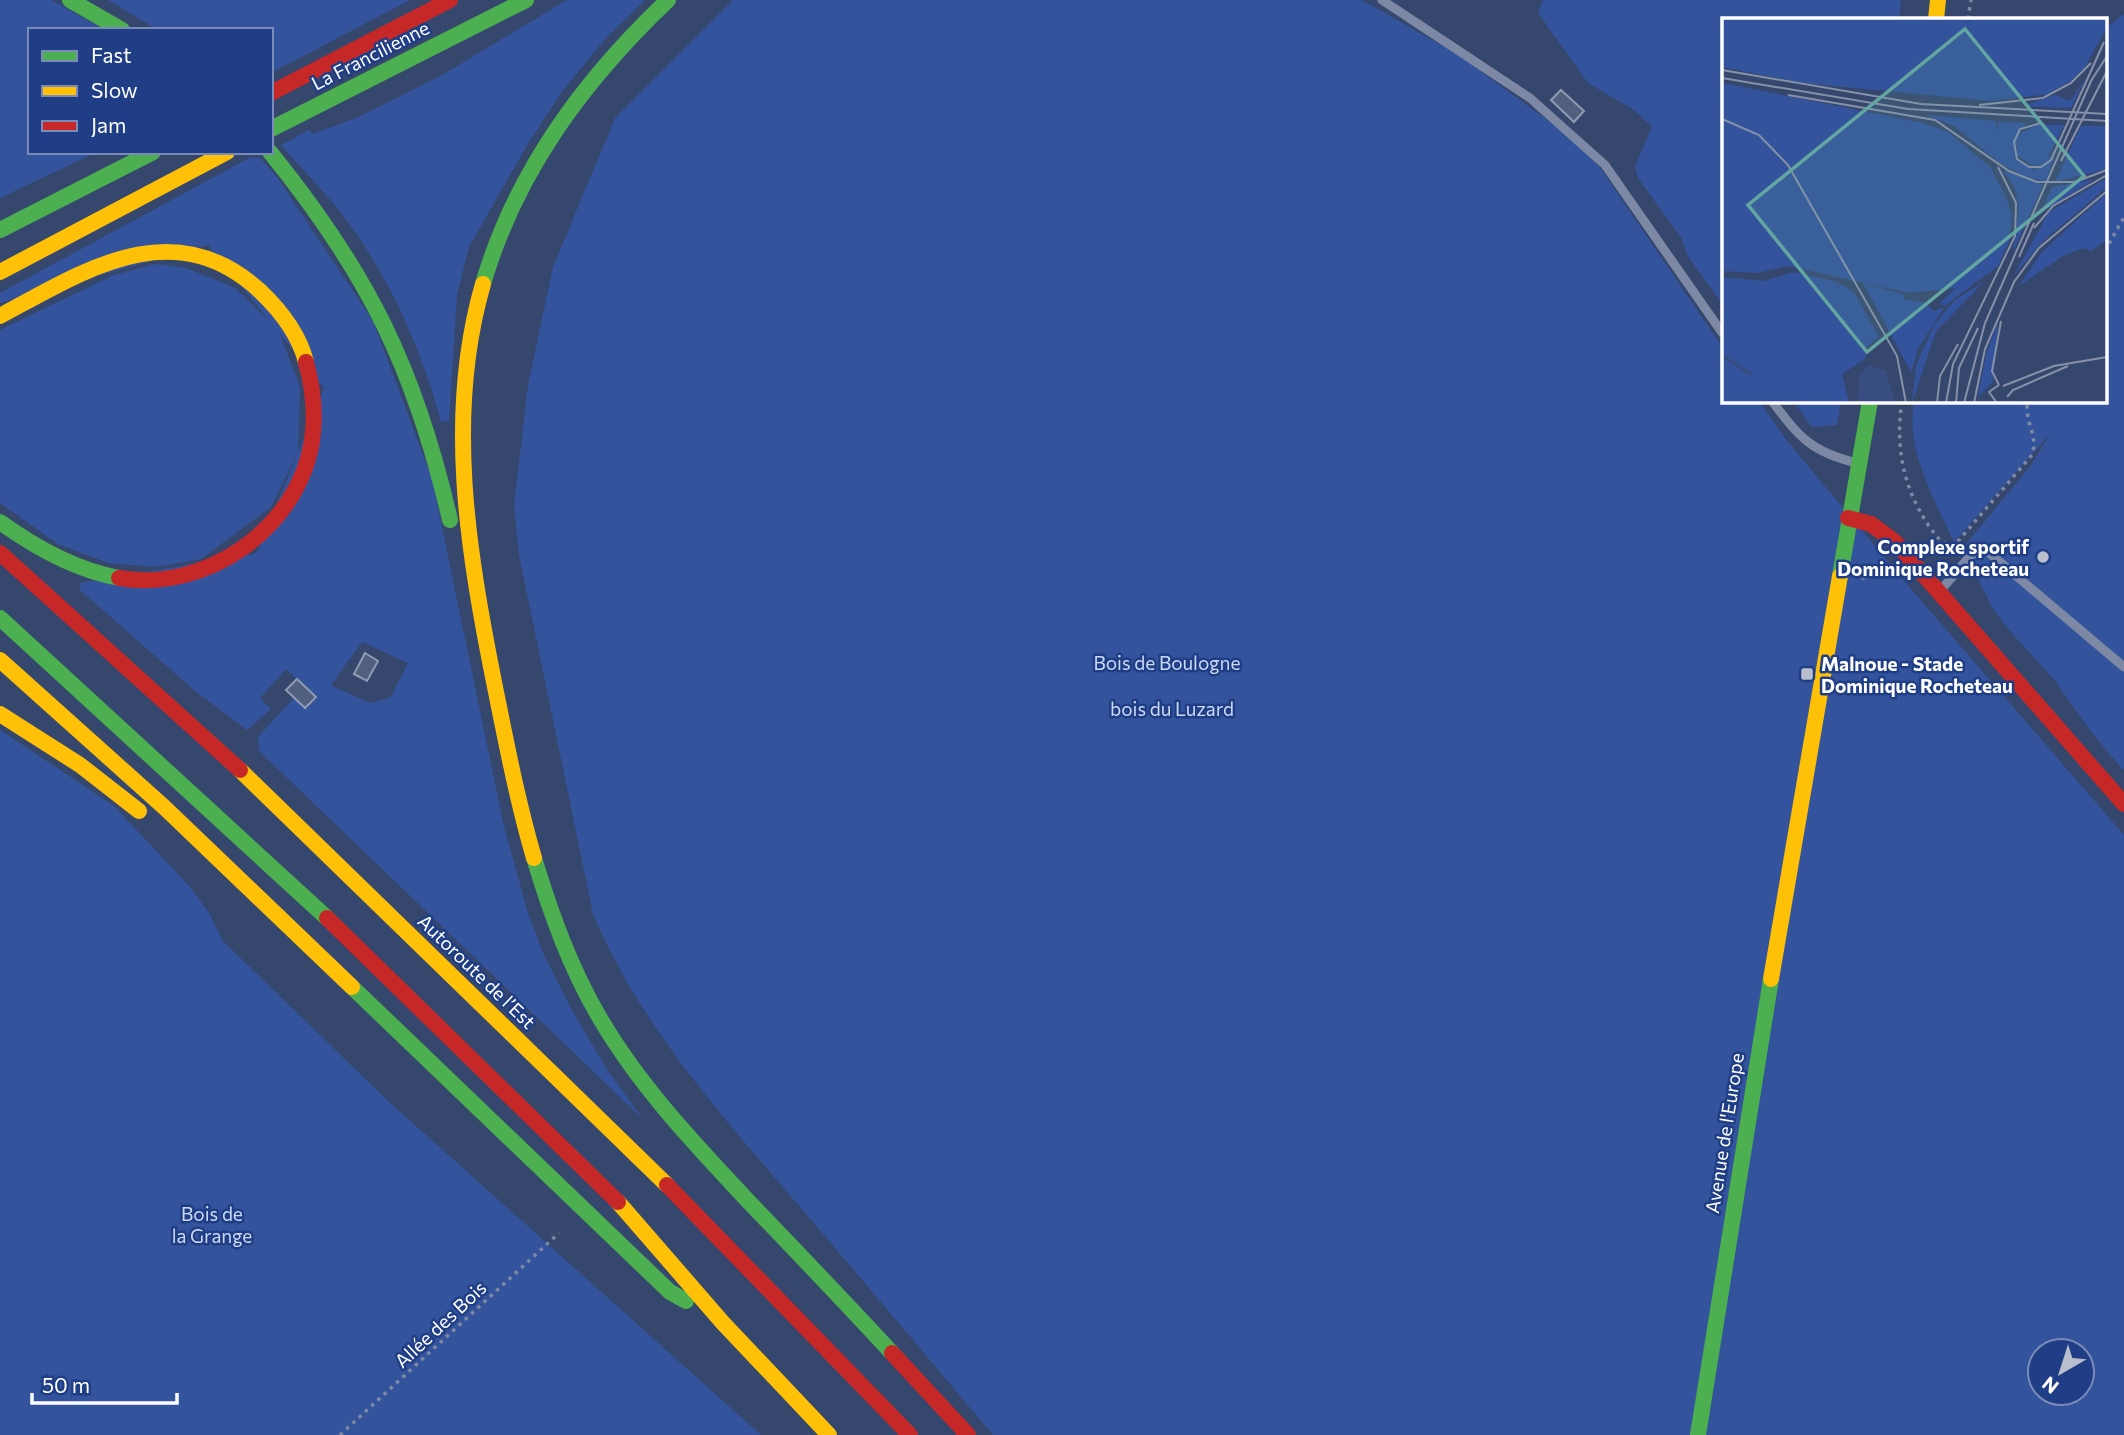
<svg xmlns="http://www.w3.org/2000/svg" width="2124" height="1435" viewBox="0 0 2124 1435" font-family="Commissioner,sans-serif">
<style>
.green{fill:#33549c;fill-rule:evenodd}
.building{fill:#52607f;stroke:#909bb2;stroke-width:2}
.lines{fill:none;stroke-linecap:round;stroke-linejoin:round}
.path{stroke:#7d88a4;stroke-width:3.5;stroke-dasharray:3.5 5;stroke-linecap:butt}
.lane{stroke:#7d88a4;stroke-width:9}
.fast{stroke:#4caf50;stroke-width:16}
.slow{stroke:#ffc107;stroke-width:16}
.jam{stroke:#c62828;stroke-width:16}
.poi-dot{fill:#b9bfcc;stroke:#1f3e85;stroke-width:2.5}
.labels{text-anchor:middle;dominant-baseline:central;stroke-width:5;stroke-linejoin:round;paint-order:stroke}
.street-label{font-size:19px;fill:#fff;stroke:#1f3e85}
.poi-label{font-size:19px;font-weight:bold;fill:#fff;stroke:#1f3e85;text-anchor:end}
.park-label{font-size:19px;fill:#ccdaf7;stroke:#1f3e85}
.inset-river{fill:none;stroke:#384d81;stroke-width:3.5}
.inset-road{fill:none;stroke:#8691a8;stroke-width:2}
.view{fill:#63a6a1;fill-opacity:0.15;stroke:#63a6a1;stroke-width:3.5}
.inset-edge{fill:none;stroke:#fff;stroke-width:3.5}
</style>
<rect width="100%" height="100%" fill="#36476e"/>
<!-- green -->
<g class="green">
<path d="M0,0H51L105,30H30V152H97L0,198Z"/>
<path d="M108,0H410L271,73V30H158Z"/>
<path d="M567,0H645L605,39L561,93L526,147L469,247L457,295L449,421L441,422C422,349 388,274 342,214C323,190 301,168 281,145L309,130L313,134L361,116L444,74Z"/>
<path d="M733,0H1362L1457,54L1588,150L1723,348V401H1759L1788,442L1905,582L2124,835V1435H993C929,1359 865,1283 801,1208C722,1116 641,1027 593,914L519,555L514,506L528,385L553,267L615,118ZM2040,1351H2082V1393H2040Z"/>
<path d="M1543,0H1901L1899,19H1723V305L1687,255L1682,239L1638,178L1635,166L1652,127L1634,110L1588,83L1538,13Z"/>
<path d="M2124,14V770C2098,743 2079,715 2058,685C2039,661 2016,640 1998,616C1982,593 1981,573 1958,554L2032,464L2050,434L1954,542C1934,499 1905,449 1914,401H2105V29Z"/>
<path d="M251,157L254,159L259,157L277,177L373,321L432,479L504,827L528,913L543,953L572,1010L607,1070L643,1119L259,751L258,737L294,698L305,708L316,697L286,669L260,698L271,709L247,730L194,690L80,590V583L257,553L324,388L208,245L0,303V293ZM362,642L408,663L390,698L369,703L331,685Z"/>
<path d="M156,264L186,268L235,288L278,329L300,387L298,452L271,507L201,559L156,567L108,563L58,544L0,503V330L114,275Z"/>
<path d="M1793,401H1841L1837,425L1812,427Z"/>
<path d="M0,730L114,806L190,887L209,913L223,941L387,1100L761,1435H0Z"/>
</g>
<!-- building -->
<g class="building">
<path d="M1561,90L1584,111L1574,122L1551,100Z"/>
<path d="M365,653L378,661L367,681L354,674Z"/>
<path d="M297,679L316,697L305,708L286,690Z"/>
</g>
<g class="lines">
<!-- path -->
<g class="path">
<path d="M1968,19L1971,0"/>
<path d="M2105,251L2124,217"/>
<path d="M1902,401C1895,446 1903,488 1929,526C1937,537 1941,544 1954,546L2032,455C2039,435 2023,420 2028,401"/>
<path d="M1934,554L1944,544"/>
<path d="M1862,579L1873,571L1890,570"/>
<path d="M340,1435L559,1233"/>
</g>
<!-- lane -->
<g class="lane">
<path d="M1382,0L1530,98L1605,165L1723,334"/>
<path d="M1772,401C1799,437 1811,452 1857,463"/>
<path d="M1940,591L1971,555L1980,550L1988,552L2124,667"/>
</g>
<!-- fast -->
<g class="fast">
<path d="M70,0L122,30"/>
<path d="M271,129L526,0"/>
<path d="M270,152C368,273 415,368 450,520"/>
<path d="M0,230L153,152"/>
<path d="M483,284C516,171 584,80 668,0"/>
<path d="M0,522C36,548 75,570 119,578"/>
<path d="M1840,576L1870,401"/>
<path d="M0,618L327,918"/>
<path d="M534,858C551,914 571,970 601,1020C641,1088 696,1145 749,1202C797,1252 845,1302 892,1353"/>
<path d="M352,987L670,1292L686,1301"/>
<path d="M1698,1435L1771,979"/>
</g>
<!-- slow -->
<g class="slow">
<path d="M1936,19L1938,0"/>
<path d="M0,272L227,152"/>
<path d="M483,284C445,415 468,551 494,682C506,741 517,800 534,858"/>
<path d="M0,316C84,271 173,211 260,291C281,311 299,334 306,362"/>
<path d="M0,660L164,807L352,987"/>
<path d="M0,714L80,765L139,811"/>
<path d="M240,770L667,1185"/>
<path d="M1771,979L1840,576"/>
<path d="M618,1202L723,1323L829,1435"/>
</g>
<!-- jam -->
<g class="jam">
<path d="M271,93L450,0"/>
<path d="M1848,518L1871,524L1895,542L2124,804"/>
<path d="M0,553L240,770"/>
<path d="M119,578C205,593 298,529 312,441C316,414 313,388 306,362"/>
<path d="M327,918L618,1202"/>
<path d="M667,1185L910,1435"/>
<path d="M892,1353L968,1435"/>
</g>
</g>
<!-- markers -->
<g class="poi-dot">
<circle cx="2043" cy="557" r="7"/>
<rect x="1800" y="667" width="14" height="14" rx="3.5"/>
</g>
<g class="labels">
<!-- street labels -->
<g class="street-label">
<text transform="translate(370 55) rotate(-27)">La Francilienne</text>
<text transform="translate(477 971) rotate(44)">Autoroute de l’Est</text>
<text transform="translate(1724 1133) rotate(-81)">Avenue de l'Europe</text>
<text transform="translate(440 1324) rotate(-43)">Allée des Bois</text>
</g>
<!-- poi labels -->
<g class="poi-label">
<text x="2029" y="546">Complexe sportif<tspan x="2029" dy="22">Dominique Rocheteau</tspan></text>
<text x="1821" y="663" text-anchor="start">Malnoue - Stade<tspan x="1821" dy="22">Dominique Rocheteau</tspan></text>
</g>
<!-- park labels -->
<g class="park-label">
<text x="1167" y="662">Bois de Boulogne</text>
<text x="1172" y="708">bois du Luzard</text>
<text x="212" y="1213">Bois de<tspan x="212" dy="22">la Grange</tspan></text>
</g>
</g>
<!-- overview -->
<g transform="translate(1722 18)">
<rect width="385" height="385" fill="#36476e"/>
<path d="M0,0H385V9L363,49L350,62L326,76L269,83L81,65L0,49ZM363,61L349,90L301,88L333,77L348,83ZM0,65L201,105L226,114L268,149L283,177L290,197L287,224L276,248L222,288L218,285L234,270L187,275L66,248L36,255L0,253ZM204,97L273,103L276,113V104L305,105L299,110L292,139L311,152L333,136L324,163L306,160L278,145L232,108ZM314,107H342L324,144L311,148L294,137L297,116ZM359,108H385V151L333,164ZM281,152L321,167L291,234L297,191L293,170ZM385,160V169L321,223L291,259L327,194ZM373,161L325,191L318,197L330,169ZM385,175V222L369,233L361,230L341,238L297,268L320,234ZM72,254L116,264V274L117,265L132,274L157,319L145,328L143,341L120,356L127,385H0V259L42,263ZM262,264L214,313L190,385L194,348L212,307L233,282ZM141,265L180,276L183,282L202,284L212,293L222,289L196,331L189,354ZM276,304L271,363L256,379L264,337Z" fill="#33549c"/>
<path d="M147,347L164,353L173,385H135L137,358Z" fill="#384d81"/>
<path class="inset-river" d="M0,337L29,357"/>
<path class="inset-road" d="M0,52L199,86L385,96M0,60L186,91L385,103M66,77L213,102L287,153L315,164H353L385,152M257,87L321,80L349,65L369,45M0,101L37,117L66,147L175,338L184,385M319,105L298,111L292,124L295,141L307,149H319L329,142L382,24M339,143L385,53M312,210L331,188L385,157M297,239L312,205M277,367L270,353L279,303M281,368L332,348L385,339M285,379L291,372L346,348M215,385L218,358L236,326M224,385L231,346L293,218L294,185L276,149M234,385L237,350L256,310M242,385L263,305L369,63L385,38M252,385L263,331L292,264L317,230L385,173M275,385L267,374L277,367"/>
<path class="view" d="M243,11L362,158L145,334L26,187Z"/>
<rect width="385" height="385" class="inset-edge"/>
</g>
<!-- legend -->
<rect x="28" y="28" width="245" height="126" fill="#1f3e85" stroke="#798bb6" stroke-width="2"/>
<rect x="42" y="51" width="35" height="10" fill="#4caf50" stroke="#798bb6" stroke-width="2"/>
<text x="91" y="63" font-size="21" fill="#ffffff">Fast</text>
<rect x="42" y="86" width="35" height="10" fill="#ffc107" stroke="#798bb6" stroke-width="2"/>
<text x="91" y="98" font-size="21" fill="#ffffff">Slow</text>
<rect x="42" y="121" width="35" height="10" fill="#c62828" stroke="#798bb6" stroke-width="2"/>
<text x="91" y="133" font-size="21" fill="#ffffff">Jam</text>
<!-- north arrow -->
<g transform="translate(2061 1372) rotate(219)"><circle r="33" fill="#1f3e85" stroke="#798bb6" stroke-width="2"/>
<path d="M0-5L12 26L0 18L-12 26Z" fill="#b9bfcc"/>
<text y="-10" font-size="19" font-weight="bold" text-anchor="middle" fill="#ffffff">N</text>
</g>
<!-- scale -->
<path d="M32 1393v10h145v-10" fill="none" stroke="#ffffff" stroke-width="3.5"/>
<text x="42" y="1393" font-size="21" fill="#ffffff" stroke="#1f3e85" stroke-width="5" paint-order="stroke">50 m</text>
</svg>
